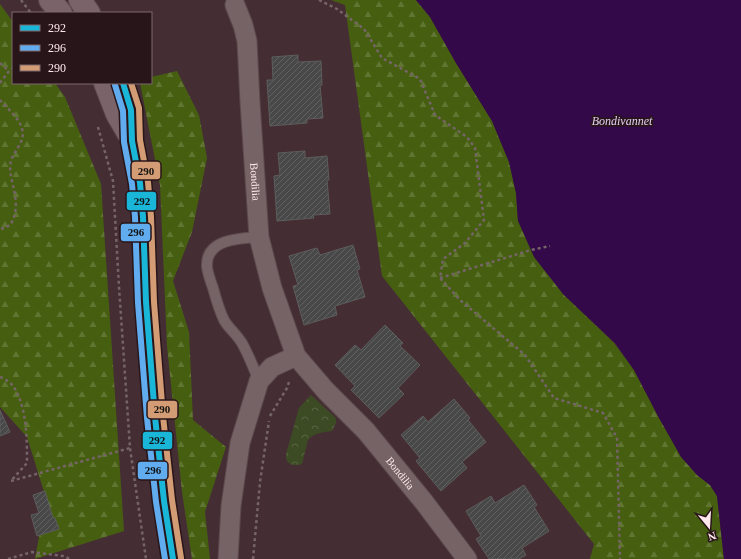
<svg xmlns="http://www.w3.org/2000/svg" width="741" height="559" viewBox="0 0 741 559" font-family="'Times New Roman',serif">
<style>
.forest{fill:url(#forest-firs)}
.park{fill:url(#park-crowns)}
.water{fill:#340949}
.building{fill:url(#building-hatch);stroke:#5c5d5e}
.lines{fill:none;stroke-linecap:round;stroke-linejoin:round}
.lane-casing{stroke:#5c4a4d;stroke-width:12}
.street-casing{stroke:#5c4a4d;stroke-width:21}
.primary-casing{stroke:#5c4a4d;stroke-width:24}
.path{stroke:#756568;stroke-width:2.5;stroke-dasharray:3 3;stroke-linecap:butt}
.lane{stroke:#756366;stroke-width:10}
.street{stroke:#756366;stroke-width:19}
.primary{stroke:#7b6469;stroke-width:22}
.bus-1-casing{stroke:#281519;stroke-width:9}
.bus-2-casing{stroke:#281519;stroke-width:9}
.bus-3-casing{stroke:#281519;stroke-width:9}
.bus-1{stroke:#1ab6d8;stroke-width:6}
.bus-2{stroke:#60acee;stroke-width:6}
.bus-3{stroke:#d39c74;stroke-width:6}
.labels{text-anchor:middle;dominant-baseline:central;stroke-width:3.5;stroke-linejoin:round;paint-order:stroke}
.street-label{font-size:11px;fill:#fee8eb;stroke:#281519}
.water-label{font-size:12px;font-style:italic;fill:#e2cdf5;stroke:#281519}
.line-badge{stroke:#281519;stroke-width:1.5}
.pale-badge-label{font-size:11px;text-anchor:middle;font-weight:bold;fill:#111}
</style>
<defs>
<pattern id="forest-firs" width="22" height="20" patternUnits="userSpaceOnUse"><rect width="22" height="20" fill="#455e10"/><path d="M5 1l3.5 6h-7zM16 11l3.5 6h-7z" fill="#617533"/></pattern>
<pattern id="park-crowns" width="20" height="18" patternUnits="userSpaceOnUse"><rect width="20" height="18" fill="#3c4b23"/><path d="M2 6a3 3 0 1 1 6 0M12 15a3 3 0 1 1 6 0" fill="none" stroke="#596543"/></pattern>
<pattern id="building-hatch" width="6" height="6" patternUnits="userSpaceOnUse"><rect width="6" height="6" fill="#484849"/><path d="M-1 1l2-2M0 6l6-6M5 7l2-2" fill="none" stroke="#636263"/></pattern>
</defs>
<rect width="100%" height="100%" fill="#452e33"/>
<!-- forest -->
<g class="forest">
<path d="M331,0H416L430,17L456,63L492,121L509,162L516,193L518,221L563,294L614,343L634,370L659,418L697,475L710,485L717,496L724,559H590L594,544L382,276L345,5Z"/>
<path d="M0,4L13,22V83H55L65,97L101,184L124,531L35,559L46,498L27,437L0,407Z"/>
<path d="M177,71L199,115L207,158L192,232L173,281L189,332L193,420L226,447L205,512L210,559H192L182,492L167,346L160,185L140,83H151V77Z"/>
</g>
<!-- park -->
<path class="park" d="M311,395L336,418V423L332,431C324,432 313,433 308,440L302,464C293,467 285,464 286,454L299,408Z"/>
<!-- water -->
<path class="water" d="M416,0H741V559H724L717,496L710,485L697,475L681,457L659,418L634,370L615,343L563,294L534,257L518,221L516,193L509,162L492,121L456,63L430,17Z"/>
<!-- building -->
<g class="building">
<path d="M298,55V62L321,61L322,85H320L323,118L307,119V123L270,126L267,80H273L272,57Z"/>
<path d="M305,151V158L327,156L329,180H327L330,214L313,215L314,218L277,221L274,176L280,175L278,153Z"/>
<path d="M353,245L360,269L357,270L365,297L335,306L337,315L304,325L293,286L298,285L289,256L317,248L320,255Z"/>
<path d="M385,325L403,343L400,346L420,365L398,388L404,394L379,418L351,390L355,386L335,365L355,345L361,350Z"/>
<path d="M454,399L470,418L468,420L486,442L462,462L467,468L441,491L416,461L420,458L401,435L423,416L428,422Z"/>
<path d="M0,410L10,432L0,436Z"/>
<path d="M524,485L537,505L534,507L549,531L522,548L526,555L519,559H489L476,539L481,536L466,511L491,496L495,503Z"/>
<path d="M45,491L53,518H55L59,529L37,536L31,515L39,513L33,495Z"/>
</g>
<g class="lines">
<defs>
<path id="lane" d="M259,237C240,238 205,239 207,267C208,275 211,282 213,288C216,299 219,310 224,320C228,328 238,335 243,345C249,356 254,369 259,381"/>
<g id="street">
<path id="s1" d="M235,5L243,25L247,41L250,102L259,237L272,288L296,356L326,391L366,431L424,502L467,559"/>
<path d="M228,559L231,506L240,443L259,381L272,367L296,356"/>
</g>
<g id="primary">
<path d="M50,0L61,13"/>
<path d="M80,0L89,13"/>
<path d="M105,83L117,114L128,133"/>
<path d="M123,83L131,110L132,141L140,183L143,217L146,302L155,417L164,501L173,559"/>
</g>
</defs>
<!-- lane casing -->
<use href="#lane" class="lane-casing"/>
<!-- street casing -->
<use href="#street" class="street-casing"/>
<!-- primary casing -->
<use href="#primary" class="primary-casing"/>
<!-- path -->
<g class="path">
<path d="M21,0L31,13"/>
<path d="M319,0L337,9L364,29L382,58L420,79L435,115L467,137L475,148L484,220L465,243L443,259L440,278L460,300L525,355L554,398L603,413L617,438L620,559"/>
<path d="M0,63L9,71"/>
<path d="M0,83L9,71L13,68"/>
<path d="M0,100C7,108 20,119 22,129C26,141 14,150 11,161C7,176 19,194 15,213C13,223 10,227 0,229"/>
<path d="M98,127L113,181L119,287L130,448L146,559"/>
<path d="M440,278L531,250L550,246"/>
<path d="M0,377C5,379 10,382 13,386C27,405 27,440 27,463L11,481"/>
<path d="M270,416L287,388L289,382"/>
<path d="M11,481L130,448"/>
<path d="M8,559L32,552L63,556L70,559"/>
<path d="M253,559L260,482L269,421"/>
</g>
<!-- lane -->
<use href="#lane" class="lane"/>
<!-- street -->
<use href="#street" class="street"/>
<!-- primary -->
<use href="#primary" class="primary"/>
<defs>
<path id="bus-1" d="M123,83L131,110L132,141L140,183L143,217L146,302L155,417L164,501L173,559"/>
<path id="bus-2" d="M115,85L123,111L124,142L132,184L135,217L138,303L147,418L156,502L165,559"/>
<path id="bus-3" d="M131,83L139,108L140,140L148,182L151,217L154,302L163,416L172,500L181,558"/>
</defs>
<!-- bus-1 casing -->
<use href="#bus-1" class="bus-1-casing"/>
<!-- bus-2 casing -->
<use href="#bus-2" class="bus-2-casing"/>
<!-- bus-3 casing -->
<use href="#bus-3" class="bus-3-casing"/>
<!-- bus-1 -->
<use href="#bus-1" class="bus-1"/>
<!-- bus-2 -->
<use href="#bus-2" class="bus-2"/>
<!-- bus-3 -->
<use href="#bus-3" class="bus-3"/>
</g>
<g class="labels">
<!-- street labels -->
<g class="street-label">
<text stroke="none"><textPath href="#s1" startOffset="179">Bondilia</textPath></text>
<text stroke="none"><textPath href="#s1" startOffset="516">Bondilia</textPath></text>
</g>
<!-- water labels -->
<g class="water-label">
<text x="622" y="121">Bondivannet</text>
</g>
</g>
<g class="line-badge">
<rect x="131" y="161" width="30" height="19" rx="4" fill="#d39c74"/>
<rect x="126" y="191" width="31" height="20" rx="4" fill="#1ab6d8"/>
<rect x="120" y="223" width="31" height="19" rx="4" fill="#60acee"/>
<rect x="147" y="400" width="31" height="19" rx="4" fill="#d39c74"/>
<rect x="142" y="431" width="31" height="19" rx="4" fill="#1ab6d8"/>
<rect x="137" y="461" width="31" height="19" rx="4" fill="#60acee"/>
</g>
<g class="pale-badge-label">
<text x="146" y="175">290</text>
<text x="142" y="205">292</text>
<text x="136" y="236">296</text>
<text x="162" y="413">290</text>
<text x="157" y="444">292</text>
<text x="153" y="474">296</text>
</g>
<!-- legend -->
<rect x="12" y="12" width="140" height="72" fill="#281519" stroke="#7e696d"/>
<rect x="20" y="25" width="20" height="6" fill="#1ab6d8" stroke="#7e696d"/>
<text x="48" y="32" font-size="12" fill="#fee8eb">292</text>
<rect x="20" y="45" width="20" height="6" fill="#60acee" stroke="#7e696d"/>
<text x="48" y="52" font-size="12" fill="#fee8eb">296</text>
<rect x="20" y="65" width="20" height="6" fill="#d39c74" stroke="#7e696d"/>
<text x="48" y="72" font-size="12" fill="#fee8eb">290</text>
<!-- north arrow -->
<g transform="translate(709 527) rotate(162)" stroke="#281519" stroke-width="3" paint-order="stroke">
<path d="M0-3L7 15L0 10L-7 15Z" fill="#fee8eb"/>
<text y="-6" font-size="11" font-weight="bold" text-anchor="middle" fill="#fee8eb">N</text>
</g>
</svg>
